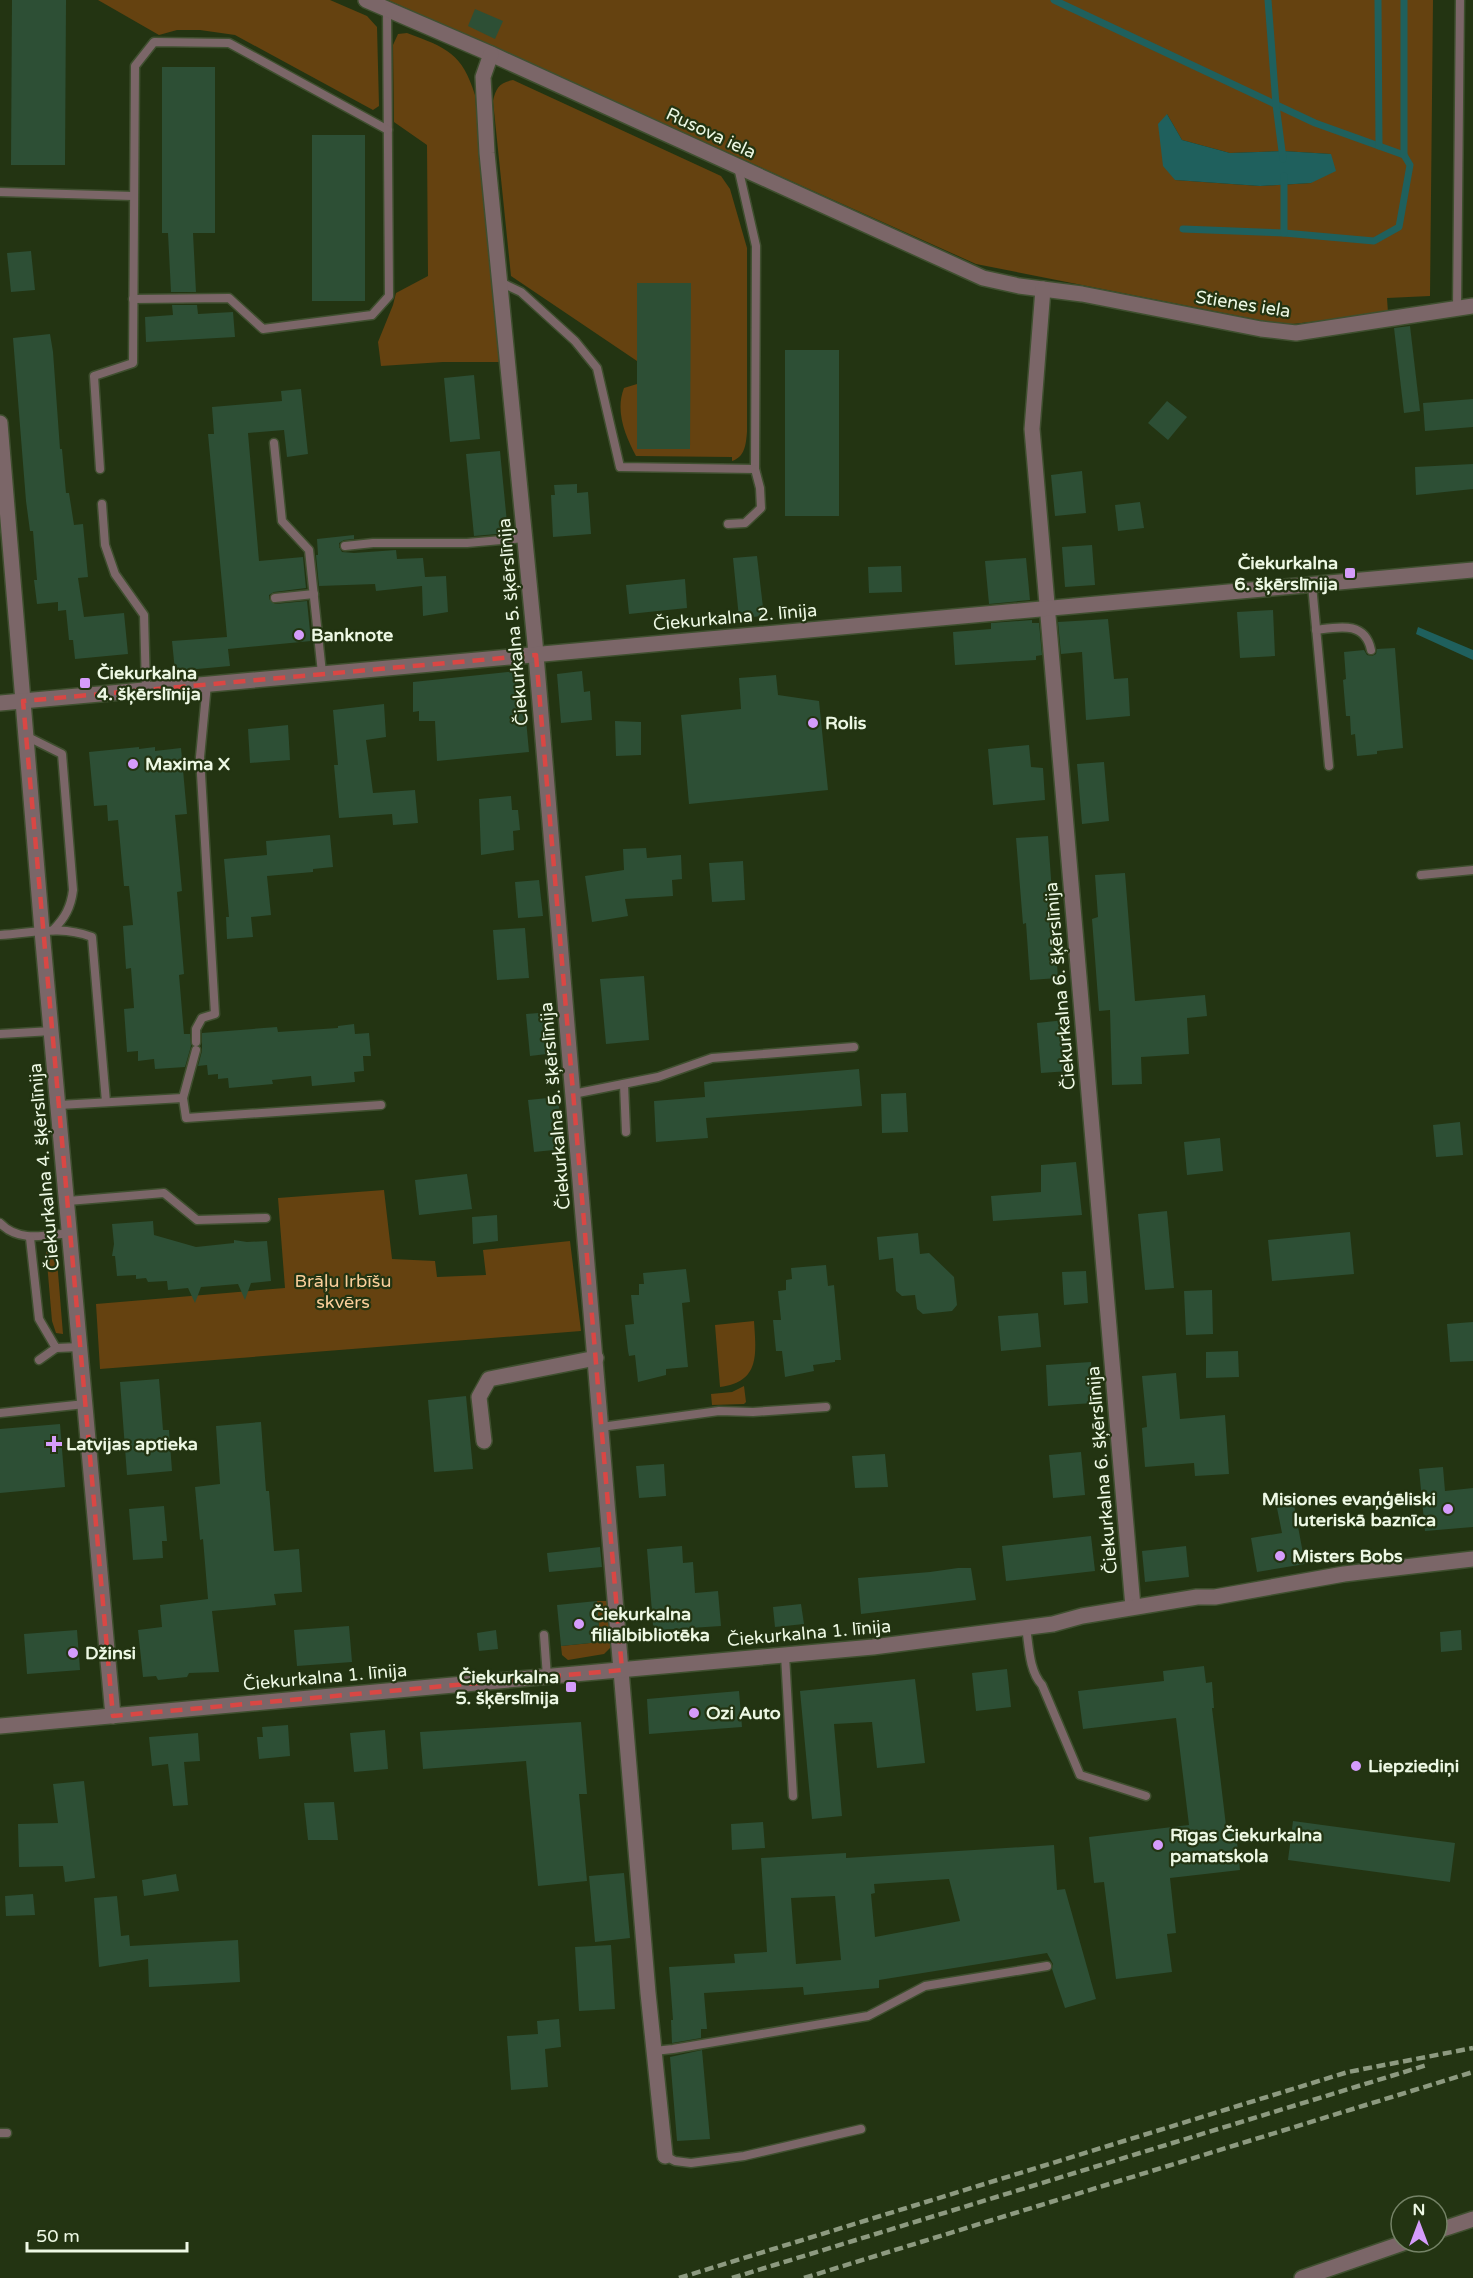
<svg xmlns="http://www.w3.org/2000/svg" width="1473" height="2278" viewBox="0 0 1473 2278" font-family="'Varela Round',sans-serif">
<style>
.green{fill:#654210;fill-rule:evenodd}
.water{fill:#1f605d}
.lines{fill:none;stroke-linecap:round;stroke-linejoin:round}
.stream{stroke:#1f605d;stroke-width:7}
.building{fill:#2d4f35;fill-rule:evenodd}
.service-casing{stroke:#3f4f2f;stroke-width:11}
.minor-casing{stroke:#3f4f2f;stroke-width:18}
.tertiary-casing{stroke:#3f4f2f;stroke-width:18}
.service{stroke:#7b6668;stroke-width:8}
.minor{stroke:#7b6668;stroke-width:15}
.tertiary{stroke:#7b6668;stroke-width:15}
.rail{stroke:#8d9a80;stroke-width:4.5;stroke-dasharray:9 4.5;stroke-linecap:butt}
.marked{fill:none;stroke:#d94744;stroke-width:4.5;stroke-dasharray:12 8;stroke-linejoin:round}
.poi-dot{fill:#d59cfb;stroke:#233412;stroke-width:2}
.labels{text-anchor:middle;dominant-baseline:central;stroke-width:4.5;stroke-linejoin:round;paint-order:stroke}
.street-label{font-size:18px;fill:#edf8e4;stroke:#233412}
.poi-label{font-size:18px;font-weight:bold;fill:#edf8e4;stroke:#233412;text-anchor:start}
.park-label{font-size:18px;fill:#fbcf9b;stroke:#233412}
</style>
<rect width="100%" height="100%" fill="#233412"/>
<!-- green -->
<g class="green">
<path d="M98,0H330L367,16L377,27L379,106L373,110L235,35L200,30H177L159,35Z"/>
<path d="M388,0H1433L1430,296L1387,298L1388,313L1284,325L976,264ZM1167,114L1182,140L1230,153L1283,151L1331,154L1311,183L1260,186L1175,180Z"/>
<path d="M407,33C447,48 462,53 475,95L499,362H443L381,366L378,342L393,305L396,293L428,276L427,145L394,122L393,45L398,34Z"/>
<path d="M513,80L721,176L730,189L747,248V432C746,444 745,457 732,461V457L636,456C625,435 615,411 624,388L637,384V449H690V283H637V361L511,276L493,101C496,88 499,83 513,80Z"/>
<path d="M384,1190L392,1259L435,1261L437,1277L486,1275L483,1250L570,1241L581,1331L100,1369L96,1304L285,1288L278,1198Z"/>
<path d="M51,1247L56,1248L63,1334L56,1333L52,1321L46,1251Z"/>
<path d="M754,1321C756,1353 761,1382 720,1387L715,1325Z"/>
<path d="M744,1386L746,1402L744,1404L712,1405L711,1394L732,1392Z"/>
<path d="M597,1601H607L611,1647L604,1654L568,1660L562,1655L561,1646L600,1642Z"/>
</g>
<!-- water -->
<g class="water">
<path d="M1167,114L1182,140L1230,153L1283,151L1331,154L1336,171L1311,183L1260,186L1175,180L1163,166L1158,124Z"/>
<path d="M1418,627L1473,650V660L1416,634Z"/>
</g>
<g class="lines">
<!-- stream -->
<g class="stream">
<path d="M1054,0L1315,123L1404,155"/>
<path d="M1268,0L1276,105L1283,159"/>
<path d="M1378,0L1379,146"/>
<path d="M1183,229L1284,233L1374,241L1399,227L1410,165L1404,155V0"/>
<path d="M1284,233V176"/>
</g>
</g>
<!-- building -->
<g class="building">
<path d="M12,0H66L65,165H11Z"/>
<path d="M475,9L503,21L495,39L468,26Z"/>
<path d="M162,67H215V233H193L196,292H171L168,233H162Z"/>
<rect x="312" y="135" width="53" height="166"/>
<path d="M31,251L35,290L11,292L7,253Z"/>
<path d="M637,283H691L690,449H637Z"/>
<path d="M172,305H197L198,314L233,312L235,337L146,342L145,317L173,315Z"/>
<path d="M1410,326L1420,411L1404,413L1394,328Z"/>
<path d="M50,334L53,352L60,449H62L66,493H69L74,525L83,524L88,577L78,578L84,617L124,613L128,654L75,659L73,640H69L66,610L58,611V602L37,604L34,580H37L33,531H30L26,501L13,338Z"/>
<rect x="785" y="350" width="54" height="166"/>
<path d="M474,375L480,439L450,442L444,378Z"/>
<path d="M301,389L308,454L287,457L284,430L248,433L259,561L303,557L306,588L274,592L269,595V599L275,604L307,601L311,641L228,649L230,666L175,671L172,641L227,637L208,434H214L212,407L282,401L281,391Z"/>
<path d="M1473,399V427L1425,431L1423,403Z"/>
<path d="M1167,401L1187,417L1168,440L1148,423Z"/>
<path d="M500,451L508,533L474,536L466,454Z"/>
<path d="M1473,464V489L1416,495L1415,467Z"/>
<path d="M1082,471L1086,513L1055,516L1051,475Z"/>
<path d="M577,484V493L588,492L591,534L553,537L551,495H555L554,485Z"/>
<path d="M1140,502L1144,528L1118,531L1115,505Z"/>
<path d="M354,535V539L344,540L339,543V547L342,552L354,553L396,550L397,559L423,558L425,577L446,576L448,612L423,616L422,586L376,591L375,584L319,586L316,555H318L317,539Z"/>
<path d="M1092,545L1095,585L1065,587L1062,547Z"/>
<path d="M757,556L764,616L739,618L733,558Z"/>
<path d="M1026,558L1030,600L989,604L985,561Z"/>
<path d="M901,566L902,592L869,593L868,567Z"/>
<path d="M685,579L687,608L629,614L626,585Z"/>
<path d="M1273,610L1275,656L1240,658L1237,612Z"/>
<path d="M1108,619L1114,679L1128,678L1130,716L1086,720L1082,652L1061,654L1058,622Z"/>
<path d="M1032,620V623H1039L1042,655L1036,656V660L955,665L953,632L991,629V623Z"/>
<path d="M1395,648L1403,748L1377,751V754L1357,756L1355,734L1351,735L1350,716H1346L1343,680L1346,679L1344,652L1364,650L1367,655L1372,656L1376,654L1377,649Z"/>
<path d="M517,671L522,676L529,752L437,761L435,721H419V711L413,712V682Z"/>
<path d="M582,671L584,692L590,691L592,720L561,723L557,674Z"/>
<path d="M776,675L778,695L819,701L828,790L689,804L681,715L741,709L739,678Z"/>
<path d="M384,704L386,737L366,740L373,793L415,790L418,823L393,825L392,814L339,818L334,765H338L333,710Z"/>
<path d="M615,721L641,722V755L616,756Z"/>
<path d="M288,725L290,760L250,763L248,729Z"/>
<path d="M1029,745L1031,767L1043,768L1045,800L993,805L988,749Z"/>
<path d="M139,747V749L155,747V751L181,748L187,814L175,815L182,891L177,892L184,974L179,975L184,1034H190L191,1046L185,1067L155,1069L154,1059L138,1061V1051L127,1052L124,1009L134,1008L131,968L126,969L123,926L133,925L129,886H124L118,820L108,821L107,805L94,806L89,752Z"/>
<path d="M1104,762L1109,821L1082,824L1077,764Z"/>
<path d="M511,796L512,810H518L520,830L513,831L514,850L481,855L479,799Z"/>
<path d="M330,835L333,867L313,869V872L267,876L271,915L251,917L253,937L227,939L226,917H229L224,859L267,855L266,841Z"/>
<path d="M1048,836L1058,978L1030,980L1026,923L1023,924L1016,838Z"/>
<path d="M646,848L647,858L681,855L682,879L672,880L673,896L625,899L628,916L592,922L585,876L624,870L623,849Z"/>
<path d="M743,861L745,900L712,902L709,863Z"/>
<path d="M1125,873L1135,1001L1205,995L1207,1016L1187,1018L1189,1054L1141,1057L1142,1084L1112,1085L1110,1010L1099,1011L1092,919L1098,917L1095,875Z"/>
<path d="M539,880L543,916L518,918L515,882Z"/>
<path d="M525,928L529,978L497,980L493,930Z"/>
<path d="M644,976L649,1040L606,1044L600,979Z"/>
<path d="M551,1012L555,1053L530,1056L526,1014Z"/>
<path d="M1065,1020L1069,1071L1041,1073L1037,1023Z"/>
<path d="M354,1024L355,1034L369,1033L371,1056H363L364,1071L354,1072L355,1082L312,1086L311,1076L272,1080L273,1084L229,1088L228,1078L218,1079V1074L208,1075L207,1065L198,1066L202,1051V1033L277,1027L278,1032L338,1028V1026Z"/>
<path d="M859,1069L862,1106L706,1118L708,1138L656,1142L654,1101L705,1097L704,1082Z"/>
<path d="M906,1093L908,1132L882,1133L881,1094Z"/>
<path d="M558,1097L563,1149L534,1152L528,1100Z"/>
<path d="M1460,1122L1463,1155L1436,1157L1433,1125Z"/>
<path d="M1220,1138L1223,1171L1187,1175L1184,1142Z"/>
<path d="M1076,1162L1082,1215L993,1221L991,1196L1041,1192V1165Z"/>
<path d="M467,1174L472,1209L419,1215L415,1180Z"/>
<path d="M1167,1211L1174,1288L1145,1290L1138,1214Z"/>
<path d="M497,1215L498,1241L473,1244L472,1217Z"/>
<path d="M153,1221L154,1235L196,1247L234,1243V1240L247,1242L267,1241L271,1281L251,1283L245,1300L238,1284L201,1287L195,1303L188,1288L168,1290L167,1281L148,1282L146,1278L136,1279V1275L117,1276L115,1256H112L114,1244L112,1224Z"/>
<path d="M1350,1232L1354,1274L1272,1281L1268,1240Z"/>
<path d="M918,1233L920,1254L929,1253L954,1277L957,1305L952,1311L923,1314L917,1309L915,1295L902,1296L896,1291L893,1258L879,1260L877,1237Z"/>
<path d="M826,1265L828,1286L834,1285L841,1360H835V1362L813,1365L814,1371L785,1377L782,1351H776L773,1320H781L778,1291L786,1290V1280L792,1279L791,1268Z"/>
<path d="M686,1269L690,1302L682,1303L688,1367L666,1369V1375L638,1382L635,1355L629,1356L628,1351L625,1325L634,1324L631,1295H639V1284H644L643,1273Z"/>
<path d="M1086,1271L1088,1303L1064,1305L1062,1272Z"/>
<path d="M1212,1290L1213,1334L1186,1335L1184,1291Z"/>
<path d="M1038,1313L1041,1347L1001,1351L998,1316Z"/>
<path d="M1473,1322V1361L1450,1362L1447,1324Z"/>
<path d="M1238,1351L1239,1377L1206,1378V1352Z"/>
<path d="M1091,1362L1093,1403L1048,1406L1046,1365Z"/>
<path d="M1176,1373L1180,1419L1225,1415L1229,1474L1195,1476L1194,1463L1145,1467L1142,1428L1147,1427L1142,1376Z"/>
<path d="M159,1379L163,1430H169L172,1471L127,1475L120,1382Z"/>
<path d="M466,1396L473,1469L434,1472L428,1400Z"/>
<path d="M261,1422L266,1491H269L274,1551L299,1549L302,1592L274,1594L276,1605L212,1611L219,1672L189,1673L187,1677L158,1680L156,1676L143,1677L138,1630L162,1627L160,1605L208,1599L203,1539L200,1540L195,1487L220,1484L216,1426Z"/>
<path d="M60,1424L65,1487L0,1493V1429Z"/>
<path d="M1081,1452L1085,1495L1053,1498L1049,1455Z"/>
<path d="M885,1454L888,1487L855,1488L852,1456Z"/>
<path d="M664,1464L666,1496L639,1498L636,1466Z"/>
<path d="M1443,1467L1445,1491L1473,1488V1527L1425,1531L1419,1469Z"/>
<path d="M1294,1505L1305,1564L1257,1572L1251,1538L1282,1533L1277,1508Z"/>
<path d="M164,1506L167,1541H162L163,1558L133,1560L129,1509Z"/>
<path d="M1091,1536L1095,1571L1006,1581L1002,1546Z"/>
<path d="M682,1546L683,1563L693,1562L695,1593L718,1591L721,1626L660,1630L653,1625L647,1549Z"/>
<path d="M1186,1546L1189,1577L1145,1582L1142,1551Z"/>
<path d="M600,1547L602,1567L549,1572L547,1553Z"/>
<path d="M958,1568H971L976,1600L861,1614L858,1578L930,1572Z"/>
<path d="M597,1601L600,1642L561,1646L557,1605Z"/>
<path d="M801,1604L804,1624L775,1627L773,1607Z"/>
<path d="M349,1626L352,1662L297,1666L294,1630Z"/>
<path d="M77,1630L80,1670L27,1674L24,1634Z"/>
<path d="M496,1630L498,1649L479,1651L477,1633Z"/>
<path d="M1461,1630L1462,1650L1441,1652L1440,1632Z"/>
<path d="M1204,1666L1206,1683L1212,1682L1214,1708H1212L1227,1834L1236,1833L1240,1870L1170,1878L1176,1933L1167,1934L1172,1972L1116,1979L1104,1882L1094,1883L1089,1837L1189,1825L1176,1718L1083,1729L1078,1691L1164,1681L1163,1671Z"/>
<path d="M1007,1669L1011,1707L976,1711L972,1673Z"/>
<path d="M915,1679L925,1763L877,1768L872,1722L834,1724L842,1816L812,1819L800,1691Z"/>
<path d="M739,1691L742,1727L649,1734L647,1699Z"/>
<path d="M581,1722L587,1794H579L587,1881L538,1886L526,1761L423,1769L420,1732Z"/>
<path d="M288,1725L290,1756L259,1759L257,1737H263L262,1727Z"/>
<path d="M385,1730L388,1769L354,1772L350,1733Z"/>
<path d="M198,1733L200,1761L184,1762L188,1805L173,1806L168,1764L152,1766L149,1737Z"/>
<path d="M84,1781L95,1878L65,1882L63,1866L19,1867L18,1824L58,1823L53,1784Z"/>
<path d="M334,1802L338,1840H308L304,1803Z"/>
<path d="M1293,1821L1455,1843L1450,1882L1288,1860Z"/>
<path d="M763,1822L765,1848L732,1850L731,1824Z"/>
<path d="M1054,1845L1057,1890L1065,1889L1096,1999L1065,2008L1052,1969L1053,1964L1047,1953L879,1980V1988L804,1995L803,1987L704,1993L707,2029H701V2038L672,2043L671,2020H673L669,1967L735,1963L734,1954L767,1952L761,1858L846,1853V1858ZM949,1879L960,1921L875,1937L871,1894L875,1893L874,1884ZM835,1896L841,1960L796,1964L791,1898Z"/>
<path d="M624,1873L630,1938L595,1942L589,1876Z"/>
<path d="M176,1874L179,1891L144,1896L142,1880Z"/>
<path d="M33,1894L35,1915L6,1916L5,1896Z"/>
<path d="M117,1896L121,1936L129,1935L130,1946L238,1940L240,1982L149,1987L148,1959L99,1967L94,1898Z"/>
<path d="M611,1945L615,2009L579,2011L575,1947Z"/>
<path d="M559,2019L561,2047L545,2049L548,2087L511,2090L507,2036L538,2034L537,2021Z"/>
<path d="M702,2050L710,2139L677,2141L670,2057Z"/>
</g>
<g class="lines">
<defs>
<g id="service">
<path d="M0,192L133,196"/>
<path d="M500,282L521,292L575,341L597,368L620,467L755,469L756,246L738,167"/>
<path d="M133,299L229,298L263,329L372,315L389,296L387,9"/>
<path d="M1457,309L1460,0"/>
<path d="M274,443L282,521L309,550L322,673"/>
<path d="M100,469L94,376L133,363L135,66L154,42L229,43L388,130"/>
<path d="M102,504L105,545L115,574L144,615L146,689"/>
<path d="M728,524L745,523L761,508L760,488L755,469"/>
<path d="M345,546L373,543H467L525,538"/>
<path d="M1312,585L1329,766"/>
<path d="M275,598L314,594"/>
<path d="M1316,630C1339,627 1365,621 1371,650"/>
<path d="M26,736L62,754L73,890C71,907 65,918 53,930"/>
<path d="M1421,875L1473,870"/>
<path d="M0,935C34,933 60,925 92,937L106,1102"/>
<path d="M0,1034L52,1031"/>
<path d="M196,1042V1029L202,1018L215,1014L200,757L207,684"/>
<path d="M624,1084L626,1132"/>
<path d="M573,1094L658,1077L712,1058L854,1047"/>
<path d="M183,1098L196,1050"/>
<path d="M59,1105L183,1098L186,1118L381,1105"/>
<path d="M68,1201L164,1193L197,1220L266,1218"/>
<path d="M0,1223C19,1243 46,1235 70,1233"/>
<path d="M30,1238L39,1319L56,1348L80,1347"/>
<path d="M39,1360L56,1348"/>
<path d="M0,1413L85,1404"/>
<path d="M601,1427L719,1411L753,1412L826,1407"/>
<path d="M1026,1627C1029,1646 1029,1671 1042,1685L1080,1775L1146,1796"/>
<path d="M544,1635L547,1677"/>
<path d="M785,1655L793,1796"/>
<path d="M654,2051L673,2049L868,2016L925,1986L1047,1966"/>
<path d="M0,2133H7"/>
<path d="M665,2156L675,2161L691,2163L744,2156L861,2129"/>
</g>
<g id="minor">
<path d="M366,0L491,54L983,278L1019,286L1082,294L1261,329L1296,333L1473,306"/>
<path d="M491,54L483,77L487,153L535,643L648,1993L665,2156"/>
<path d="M1043,289L1032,429L1133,1607"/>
<path d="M0,423L42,931L113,1716"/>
<path d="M484,1441L479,1397L489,1379L596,1358"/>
<path d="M1437,2231L1473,2219"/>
<path d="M1302,2278L1406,2242"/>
</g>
<g id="tertiary">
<path d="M0,703L1473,570"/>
<path d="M0,1726L873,1647L1053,1624L1082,1616L1197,1597H1215L1344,1574L1473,1559"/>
</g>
</defs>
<!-- service casing -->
<use href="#service" class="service-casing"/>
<!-- minor casing -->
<use href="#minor" class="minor-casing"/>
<!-- tertiary casing -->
<use href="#tertiary" class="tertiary-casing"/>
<!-- service -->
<use href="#service" class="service"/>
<!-- minor -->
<use href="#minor" class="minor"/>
<!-- tertiary -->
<use href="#tertiary" class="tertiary"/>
<!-- rail -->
<g class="rail">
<path d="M679,2278L1348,2072L1473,2048"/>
<path d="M732,2278L1427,2065"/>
<path d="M804,2278L1473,2072"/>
</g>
</g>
<!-- marked area -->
<path class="marked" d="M536,655L622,1670L113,1716L23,701Z"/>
<!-- markers -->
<g class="poi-dot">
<rect x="1344" y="567" width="12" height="12" rx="3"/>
<circle cx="299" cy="635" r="6"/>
<rect x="79" y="677" width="12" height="12" rx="3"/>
<circle cx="813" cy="723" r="6"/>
<circle cx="133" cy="764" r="6"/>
<path d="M51 1435h6v6h6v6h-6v6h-6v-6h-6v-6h6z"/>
<circle cx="1448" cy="1509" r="6"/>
<circle cx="1280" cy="1556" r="6"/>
<circle cx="579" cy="1624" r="6"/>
<circle cx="73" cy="1653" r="6"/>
<rect x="565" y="1681" width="12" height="12" rx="3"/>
<circle cx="694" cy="1713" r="6"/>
<circle cx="1356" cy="1766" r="6"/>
<circle cx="1158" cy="1845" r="6"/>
</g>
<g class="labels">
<!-- street labels -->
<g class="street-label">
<text transform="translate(711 133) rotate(25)">Rusova iela</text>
<text transform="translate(1243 304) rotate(9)">Stienes iela</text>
<text transform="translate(735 617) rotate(-5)">Čiekurkalna 2. līnija</text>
<text transform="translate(513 622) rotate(-95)">Čiekurkalna 5. šķērslīnija</text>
<text transform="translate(1060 986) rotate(-95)">Čiekurkalna 6. šķērslīnija</text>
<text transform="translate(555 1106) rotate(-95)">Čiekurkalna 5. šķērslīnija</text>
<text transform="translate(44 1167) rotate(-95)">Čiekurkalna 4. šķērslīnija</text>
<text transform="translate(1102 1470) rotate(-95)">Čiekurkalna 6. šķērslīnija</text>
<text transform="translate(809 1633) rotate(-5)">Čiekurkalna 1. līnija</text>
<text transform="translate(325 1677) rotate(-5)">Čiekurkalna 1. līnija</text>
</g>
<!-- poi labels -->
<g class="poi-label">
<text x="1338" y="563" text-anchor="end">Čiekurkalna<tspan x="1338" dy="21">6. šķērslīnija</tspan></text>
<text x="311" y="635">Banknote</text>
<text x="97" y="673">Čiekurkalna<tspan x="97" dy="21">4. šķērslīnija</tspan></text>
<text x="825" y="723">Rolis</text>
<text x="145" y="764">Maxima X</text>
<text x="66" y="1444">Latvijas aptieka</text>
<text x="1436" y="1499" text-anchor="end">Misiones evaņģēliski<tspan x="1436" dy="21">luteriskā baznīca</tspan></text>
<text x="1292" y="1556">Misters Bobs</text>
<text x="591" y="1614">Čiekurkalna<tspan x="591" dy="21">filiālbibliotēka</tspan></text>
<text x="85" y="1653">Džinsi</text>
<text x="559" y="1677" text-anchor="end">Čiekurkalna<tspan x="559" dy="21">5. šķērslīnija</tspan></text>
<text x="706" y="1713">Ozi Auto</text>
<text x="1368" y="1766">Liepziediņi</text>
<text x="1170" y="1835">Rīgas Čiekurkalna<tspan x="1170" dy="21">pamatskola</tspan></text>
</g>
<!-- park labels -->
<g class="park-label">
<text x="343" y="1281">Brāļu Irbīšu<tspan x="343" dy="21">skvērs</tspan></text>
</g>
</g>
<!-- north arrow -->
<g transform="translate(1419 2224)"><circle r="28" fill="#233412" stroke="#748266" stroke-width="1.5"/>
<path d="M0-4.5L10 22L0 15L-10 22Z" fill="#d59cfb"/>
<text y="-9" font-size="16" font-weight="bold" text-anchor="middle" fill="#edf8e4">N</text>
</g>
<!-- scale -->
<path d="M27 2242v9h160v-9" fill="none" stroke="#edf8e4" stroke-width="3"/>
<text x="36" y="2242" font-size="18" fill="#edf8e4" stroke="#233412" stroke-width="4.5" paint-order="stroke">50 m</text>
</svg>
